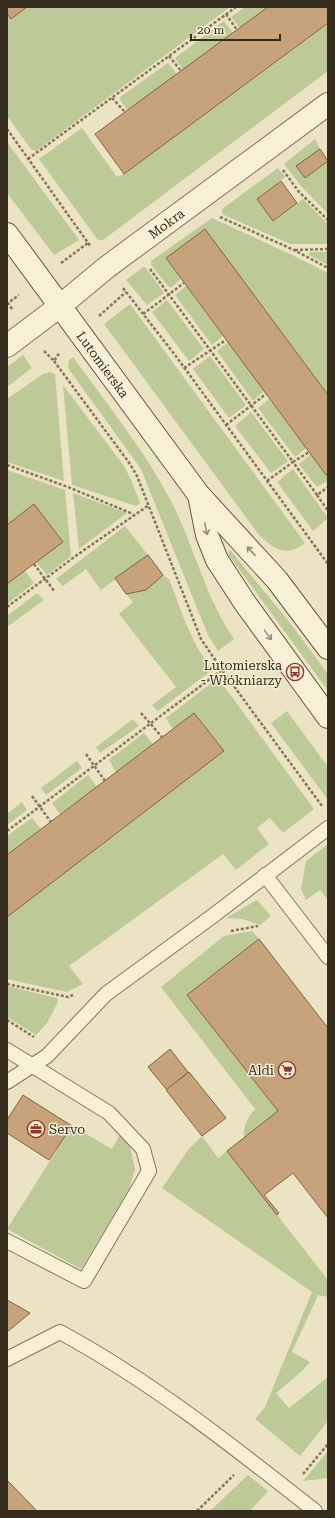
<svg xmlns="http://www.w3.org/2000/svg" width="335" height="1518" viewBox="0 0 335 1518" font-family="'Roboto Serif',serif">
<style>
.green{fill:#bec998}
.building{fill:#c7a37b;stroke:#826242}
.lines{fill:none;stroke-linecap:round;stroke-linejoin:round}
.service-casing{stroke:#85755b;stroke-width:16}
.minor-casing{stroke:#85755b;stroke-width:24}
.secondary-casing{stroke:#66563e;stroke-width:24}
.path{stroke:#85755b;stroke-width:2.5;stroke-dasharray:3 2;stroke-linecap:butt}
.service{stroke:#f7f0d6;stroke-width:14}
.minor{stroke:#f7f0d6;stroke-width:22}
.secondary{stroke:#f7f0d6;stroke-width:22}
.oneway{stroke:#968e7a}
.labels{text-anchor:middle;dominant-baseline:central;stroke-width:3;stroke-linejoin:round;paint-order:stroke}
.street-label{font-size:13px;fill:#352c1e;stroke:#f3edd3}
.poi-label{font-size:13px;fill:#352c1e;stroke:#f3edd3;text-anchor:end}
</style>
<rect width="100%" height="100%" fill="#ebe3c3"/>
<!-- green -->
<g class="green">
<path d="M27,7H230L36,151L31,149L7,116V13L11,18Z"/>
<path d="M245,7H268L240,28L231,17Z"/>
<path d="M224,21L233,33L183,70L175,58Z"/>
<path d="M328,23V71L103,240H98L39,159L82,128L117,177L124,174Z"/>
<path d="M168,63L177,74L128,111L119,98Z"/>
<path d="M315,139L320,149L296,166L305,178L328,161V214L301,186L284,164Z"/>
<path d="M7,142L79,240L54,255L7,193Z"/>
<path d="M278,168L285,177L257,199L274,221L303,199L328,224V244H290L222,214V209Z"/>
<path d="M212,218L290,254L328,273V395L205,230L166,258L181,279L171,288L168,286L151,265V261Z"/>
<path d="M309,252H328V265L309,255Z"/>
<path d="M143,267H145L164,293L147,305L126,280Z"/>
<path d="M186,286L223,336L212,345L175,295Z"/>
<path d="M167,300L204,349L189,361L152,312Z"/>
<path d="M130,304L305,543C286,558 274,549 259,535L104,324Z"/>
<path d="M228,342L264,391L253,401L217,351Z"/>
<path d="M23,355L32,368L7,387V367Z"/>
<path d="M210,356L246,405L229,418L193,369Z"/>
<path d="M73,357C107,404 145,451 172,503C194,547 206,598 234,639L218,651L208,635L201,618L141,469L68,368L69,360Z"/>
<path d="M50,372L55,374L64,481L7,462V399L43,374Z"/>
<path d="M63,385L124,466L132,482L140,503L136,506L72,485Z"/>
<path d="M269,399L306,448L295,457L258,408Z"/>
<path d="M251,412L288,461L271,473L235,426Z"/>
<path d="M311,454L326,475L328,474V480L319,486H316L299,464Z"/>
<path d="M293,469L328,518L313,531L277,482Z"/>
<path d="M7,470L65,490L71,556L47,575L36,562L63,542L33,505L7,525Z"/>
<path d="M73,493L127,513L79,549Z"/>
<path d="M125,526L148,555L101,590L86,569L63,586L56,579Z"/>
<path d="M230,550L287,619L328,674V691L228,554Z"/>
<path d="M25,571L34,583L7,604V584Z"/>
<path d="M163,575L169,579L186,624L198,649L212,670L158,711L152,705L176,687L119,614L133,602L126,594L146,590Z"/>
<path d="M37,593L44,600L7,627V616Z"/>
<path d="M218,678L314,809L283,833L270,818L257,828L269,844L236,870L223,854L69,966L83,984L67,992L7,979V917L223,752L194,713L173,729L166,718Z"/>
<path d="M287,711L328,767V800L271,723Z"/>
<path d="M133,719L139,726L100,753L96,747Z"/>
<path d="M144,733L153,744L116,772L109,760Z"/>
<path d="M77,761L82,768L46,795L41,788Z"/>
<path d="M88,775L97,787L60,814L52,803Z"/>
<path d="M22,802L27,810L7,825V814Z"/>
<path d="M32,818L41,829L8,854L7,852V836Z"/>
<path d="M328,844V900L320,890L306,900L301,889L306,861Z"/>
<path d="M257,900L271,916L260,925L243,919L226,918Z"/>
<path d="M252,931L259,939L187,995L278,1111L244,1138C243,1126 247,1118 255,1109L161,987L224,936Z"/>
<path d="M7,986L57,998L58,1002L47,1023L36,1035L7,1017Z"/>
<path d="M72,1126L112,1149L120,1134L129,1142L135,1169L129,1189L81,1269L7,1229Z"/>
<path d="M202,1136L218,1158L227,1151L328,1280V1297L318,1295L292,1352L310,1362L303,1370L276,1393L289,1408L328,1377V1421L300,1456L255,1419L265,1407L312,1292L162,1188L188,1150Z"/>
<path d="M328,1451V1478L303,1481Z"/>
<path d="M248,1475L268,1491L250,1511H210Z"/>
</g>
<!-- building -->
<g class="building">
<path d="M7,7H27L11,19L7,13Z"/>
<path d="M268,7H328V23L124,174L95,134Z"/>
<path d="M320,149L328,161L305,178L296,166Z"/>
<path d="M281,181L297,203L273,221L257,199Z"/>
<path d="M205,229L328,395V474L326,475L166,258Z"/>
<path d="M34,504L63,542L7,584V525Z"/>
<path d="M148,555L163,575L146,590L126,594L115,578Z"/>
<path d="M194,713L224,751L7,917V855Z"/>
<path d="M259,939L328,1028V1218L293,1173L264,1195L279,1213L277,1215L227,1151L278,1111L187,995Z"/>
<path d="M170,1049L188,1072L167,1090L148,1067Z"/>
<path d="M189,1072L226,1118L202,1136L166,1090Z"/>
<path d="M23,1095L72,1126L49,1160L7,1133V1120Z"/>
<path d="M7,1300L30,1313L7,1332Z"/>
<path d="M7,1480L37,1511H7Z"/>
</g>
<g class="lines">
<defs>
<g id="service">
<path d="M265,875L328,957"/>
<path d="M7,1050L109,1113L143,1149L149,1171L84,1281L7,1241"/>
<path d="M7,1082L47,1056L106,994L210,918L328,828"/>
<path d="M7,1359L60,1332C152,1382 234,1447 315,1511"/>
</g>
<g id="minor">
<path id="s1" d="M7,346L60,306L107,267L328,104"/>
</g>
<g id="secondary">
<path id="s2" d="M7,234L199,495L277,580L328,648"/>
<path d="M199,495L207,535L217,560L245,603L328,717"/>
</g>
</defs>
<!-- service casing -->
<use href="#service" class="service-casing"/>
<!-- minor casing -->
<use href="#minor" class="minor-casing"/>
<!-- secondary casing -->
<use href="#secondary" class="secondary-casing"/>
<!-- path -->
<g class="path">
<path d="M226,14L237,30"/>
<path d="M169,56L181,71"/>
<path d="M112,98L125,112"/>
<path d="M7,129L91,247"/>
<path d="M28,159L236,7"/>
<path d="M283,170L299,192L328,220"/>
<path d="M220,217L294,250L328,268"/>
<path d="M295,250L328,249"/>
<path d="M61,263L88,243"/>
<path d="M150,269L293,462L309,452"/>
<path d="M123,288L175,355L328,564"/>
<path d="M12,309L8,303L19,295"/>
<path d="M143,314L184,283"/>
<path d="M99,316L126,292"/>
<path d="M44,351L54,361L60,352"/>
<path d="M54,361L130,464L137,476L201,639L222,670L322,806"/>
<path d="M184,368L226,340"/>
<path d="M226,425L266,394"/>
<path d="M7,465L68,487L133,514"/>
<path d="M267,481L293,462L317,495L328,487"/>
<path d="M317,495L328,511"/>
<path d="M34,564L55,592"/>
<path d="M7,607L77,555L149,505"/>
<path d="M141,713L162,737"/>
<path d="M86,754L105,781"/>
<path d="M32,796L51,822"/>
<path d="M7,831L222,670"/>
<path d="M231,931L258,926"/>
<path d="M7,984L68,997L73,995"/>
<path d="M7,1020L34,1037"/>
<path d="M303,1474L328,1444"/>
<path d="M197,1511L234,1475"/>
</g>
<!-- service -->
<use href="#service" class="service"/>
<!-- minor -->
<use href="#minor" class="minor"/>
<!-- secondary -->
<use href="#secondary" class="secondary"/>
</g>
<!-- one-way arrows -->
<defs><path id="oneway-shaft" d="M-6 0H5M1.5-3L5.5 0L1.5 3" fill="none" stroke-width="1.6" stroke-linecap="round" stroke-linejoin="round"/></defs>
<g class="oneway">
<use href="#oneway-shaft" transform="translate(206 529) rotate(78)"/>
<use href="#oneway-shaft" transform="translate(251 551) rotate(-133)"/>
<use href="#oneway-shaft" transform="translate(268 635) rotate(54)"/>
</g>
<!-- icons -->
<defs>
<symbol id="bus-ring" viewBox="-11 -11 22 22"><circle r="9.5" fill="#f3edd3" stroke="#90382f" stroke-width="1.5"/><path d="M-5-6H5V4H4V6H2V4H-2V6H-4V4H-5ZM-3.5-4V0h7V-4ZM-3.5 1.2v1.5H-2V1.2ZM2 1.2v1.5H3.5V1.2Z" fill="#90382f"/></symbol>
<symbol id="supermarket-ring" viewBox="-11 -11 22 22"><circle r="9.5" fill="#f3edd3" stroke="#90382f" stroke-width="1.5"/><path d="M-6-5.5h2.5l.6 2H6L4.5 2H-2.5L-4.4-4H-6ZM-1.5 3.2a1.3 1.3 0 1 0 .1 0ZM3 3.2a1.3 1.3 0 1 0 .1 0Z" fill="#90382f"/></symbol>
<symbol id="office-ring" viewBox="-11 -11 22 22"><circle r="9.5" fill="#f3edd3" stroke="#90382f" stroke-width="1.5"/><path d="M-6-3h4V-5.5h4V-3h4V5H-6ZM-1-4.5V-3h2v-1.5ZM-6 0V1H6V0Z" fill="#90382f"/></symbol>
</defs>
<g fill-rule="evenodd">
<use href="#bus-ring" x="285" y="662" width="20" height="20"/>
<use href="#supermarket-ring" x="277" y="1060" width="20" height="20"/>
<use href="#office-ring" x="26" y="1119" width="20" height="20"/>
</g>
<g class="labels">
<!-- street labels -->
<g class="street-label">
<text stroke="none"><textPath href="#s1" startOffset="201">Mokra</textPath></text>
<text stroke="none"><textPath href="#s2" startOffset="162">Lutomierska</textPath></text>
</g>
<!-- poi labels -->
<g class="poi-label">
<text x="282" y="665">Lutomierska<tspan x="282" dy="15">- Włókniarzy</tspan></text>
<text x="274" y="1070">Aldi</text>
<text x="49" y="1129" text-anchor="start">Servo</text>
</g>
</g>
<!-- border -->
<rect width="335" height="1518" fill="none" stroke="#352c1e" stroke-width="16"/>
<!-- scale -->
<path d="M191 34v6h89v-6" fill="none" stroke="#352c1e" stroke-width="2"/>
<text x="197" y="34" font-size="12" fill="#352c1e" stroke="#f3edd3" stroke-width="3" paint-order="stroke">20 m</text>
</svg>
